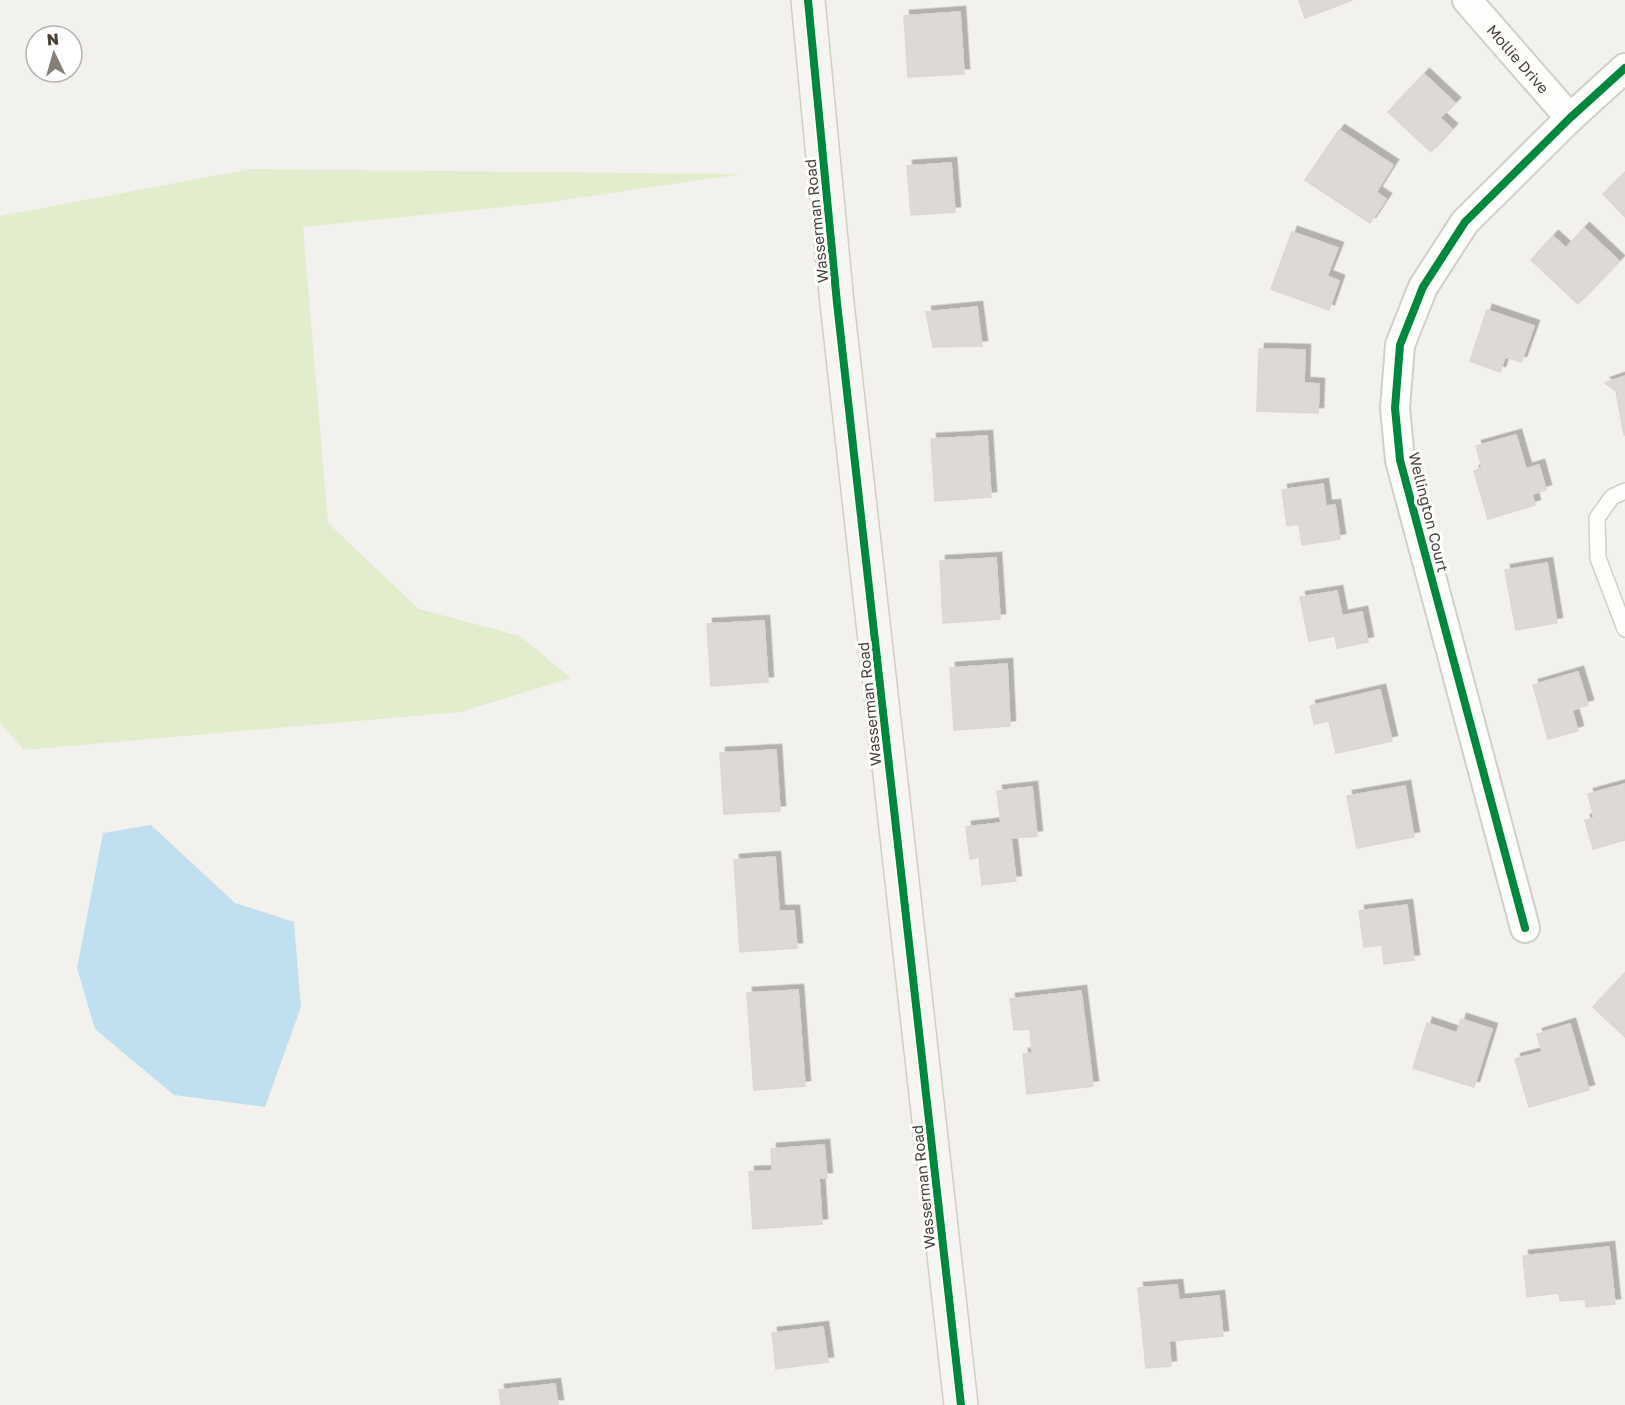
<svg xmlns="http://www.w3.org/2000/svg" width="1625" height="1405" viewBox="0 0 1625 1405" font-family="'Golos Text',sans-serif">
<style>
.green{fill:#e2edce}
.water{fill:#c0dfef}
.building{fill:#dddad6;stroke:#dbd8d3;stroke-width:1.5;filter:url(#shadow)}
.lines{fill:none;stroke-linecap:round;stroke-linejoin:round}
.lane-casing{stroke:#d1cfcb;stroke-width:18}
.street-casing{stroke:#d1cfcb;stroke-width:32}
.secondary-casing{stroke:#d2cec4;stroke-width:36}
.lane{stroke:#fdfdfc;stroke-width:15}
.street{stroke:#fdfdfc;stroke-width:28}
.secondary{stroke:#f7f5f1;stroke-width:33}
.cycleway-casing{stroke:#fff;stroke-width:11}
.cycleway{stroke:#00873e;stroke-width:8}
.labels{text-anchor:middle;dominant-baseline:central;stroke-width:6;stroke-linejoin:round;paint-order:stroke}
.street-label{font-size:15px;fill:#4a4239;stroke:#fff}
</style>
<defs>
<filter id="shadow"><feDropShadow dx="5.5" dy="-5.5" stdDeviation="0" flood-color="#0004"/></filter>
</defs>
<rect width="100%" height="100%" fill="#f3f1ed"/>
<!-- green -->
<path class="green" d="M250,169L741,174L544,203L303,227L328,523L419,609L520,636L571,678L461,712L24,750L0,723V216Z"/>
<!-- water -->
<path class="water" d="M151,825L235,903L294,922L301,1007L265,1107L174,1095L95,1029L77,968L103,833Z"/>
<!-- building -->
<g class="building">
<path d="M1299,0H1352L1305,18Z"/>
<path d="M960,12L964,74L908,77L904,16Z"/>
<path d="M1424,74L1455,103L1440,118L1452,129L1431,152L1388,112Z"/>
<path d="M1339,130L1393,165L1376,192L1386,199L1370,223L1305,180Z"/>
<path d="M951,163L955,212L911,215L907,166Z"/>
<path d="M1625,173V217L1603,194Z"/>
<path d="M1584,228L1619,261L1578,304L1531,260L1553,236L1566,248Z"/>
<path d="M1292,232L1338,248L1327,276L1339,281L1329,310L1271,289Z"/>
<path d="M977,307L982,346L933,347L926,312Z"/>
<path d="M1487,310L1534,326L1521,362L1505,357L1500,372L1470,361Z"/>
<path d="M1259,349L1305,350L1304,383L1319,384L1318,413L1257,411Z"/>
<path d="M1625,376V435H1624L1616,391L1605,383Z"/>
<path d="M1516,435L1526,469L1539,465L1546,490L1532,494L1535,505L1488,519L1474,471L1482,468L1476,446Z"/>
<path d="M987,436L991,497L935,501L931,439Z"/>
<path d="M1323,484L1326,506L1335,505L1340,539L1302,545L1299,524L1287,526L1282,490Z"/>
<path d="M996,558L1000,619L943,623L940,561Z"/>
<path d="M1547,563L1557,623L1516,630L1505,570Z"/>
<path d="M1337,591L1342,616L1362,612L1368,642L1337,648L1335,636L1309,641L1300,597Z"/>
<path d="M764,621L768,682L711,686L707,624Z"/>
<path d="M1007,664L1010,726L954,730L950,668Z"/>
<path d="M1578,672L1588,705L1572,710L1578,731L1548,739L1533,685Z"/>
<path d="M1380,690L1392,741L1336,753L1329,721L1314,724L1310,706Z"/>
<path d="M776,750L780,811L724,814L720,753Z"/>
<path d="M1625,784V840L1593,849L1585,820L1594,818L1588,794Z"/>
<path d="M1405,786L1414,837L1357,848L1347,796Z"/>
<path d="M1032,787L1037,836L1011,838L1016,881L982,885L979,857L970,859L966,827L1001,823L997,791Z"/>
<path d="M775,857L779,911H794L797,948L740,952L734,860Z"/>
<path d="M1407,905L1414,960L1384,964L1382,945L1364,947L1359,911Z"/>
<path d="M1625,973V1037L1593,1007Z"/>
<path d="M798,990L805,1086L754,1090L747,993Z"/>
<path d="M1081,991L1093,1086L1027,1094L1023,1054L1032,1053L1030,1029L1014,1030L1010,999Z"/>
<path d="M1461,1019L1492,1029L1474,1087L1413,1068L1427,1023L1457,1033Z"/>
<path d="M1570,1024L1589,1090L1529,1107L1515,1059L1542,1052L1537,1034Z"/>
<path d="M824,1145L827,1178H819L822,1224L753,1229L749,1172L772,1171L771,1149Z"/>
<path d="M1609,1247L1615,1304L1586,1307L1585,1299L1560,1301L1559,1293L1527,1297L1523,1256Z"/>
<path d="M1177,1285L1179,1300L1219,1296L1223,1336L1169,1341L1171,1366L1146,1368L1138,1288Z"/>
<path d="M823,1327L828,1362L776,1369L772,1333Z"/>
<path d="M555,1384L558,1405H501L499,1390Z"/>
</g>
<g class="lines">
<defs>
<path id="lane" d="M1625,491L1612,497L1597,518L1598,558L1625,629"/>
<g id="street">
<path id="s1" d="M1467,0L1570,118"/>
<path d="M1525,928L1400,460L1395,408L1400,345L1423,287L1465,222L1570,118L1625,68"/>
</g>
<path id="secondary" d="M808,0L837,303L961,1405"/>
</defs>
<!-- lane casing -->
<use href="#lane" class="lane-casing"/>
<!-- street casing -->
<use href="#street" class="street-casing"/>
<!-- secondary casing -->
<use href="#secondary" class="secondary-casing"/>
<!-- lane -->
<use href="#lane" class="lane"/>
<!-- street -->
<use href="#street" class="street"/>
<!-- secondary -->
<use href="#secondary" class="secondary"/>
<defs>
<g id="cycleway">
<path d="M808,0L837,303L961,1405"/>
<path d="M1525,928L1400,460L1395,408L1400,345L1423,287L1465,222L1570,118L1625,68"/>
</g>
</defs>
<!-- cycleway casing -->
<use href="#cycleway" class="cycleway-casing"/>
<!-- cycleway -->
<use href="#cycleway" class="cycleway"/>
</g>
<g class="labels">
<!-- street labels -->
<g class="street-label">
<text stroke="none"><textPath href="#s1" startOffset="78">Mollie Drive</textPath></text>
<text transform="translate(816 221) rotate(-96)">Wasserman Road</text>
<text transform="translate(1429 512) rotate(76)">Wellington Court</text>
<text transform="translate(869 704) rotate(-96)">Wasserman Road</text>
<text transform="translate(923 1187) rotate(-96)">Wasserman Road</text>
</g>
</g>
<!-- north arrow -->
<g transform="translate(54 54) rotate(355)"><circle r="28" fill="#ffffff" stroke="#b7b3b0" stroke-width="1.5"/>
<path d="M0-4.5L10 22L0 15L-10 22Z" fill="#857f78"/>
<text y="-9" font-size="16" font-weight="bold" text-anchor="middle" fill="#4a4239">N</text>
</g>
</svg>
